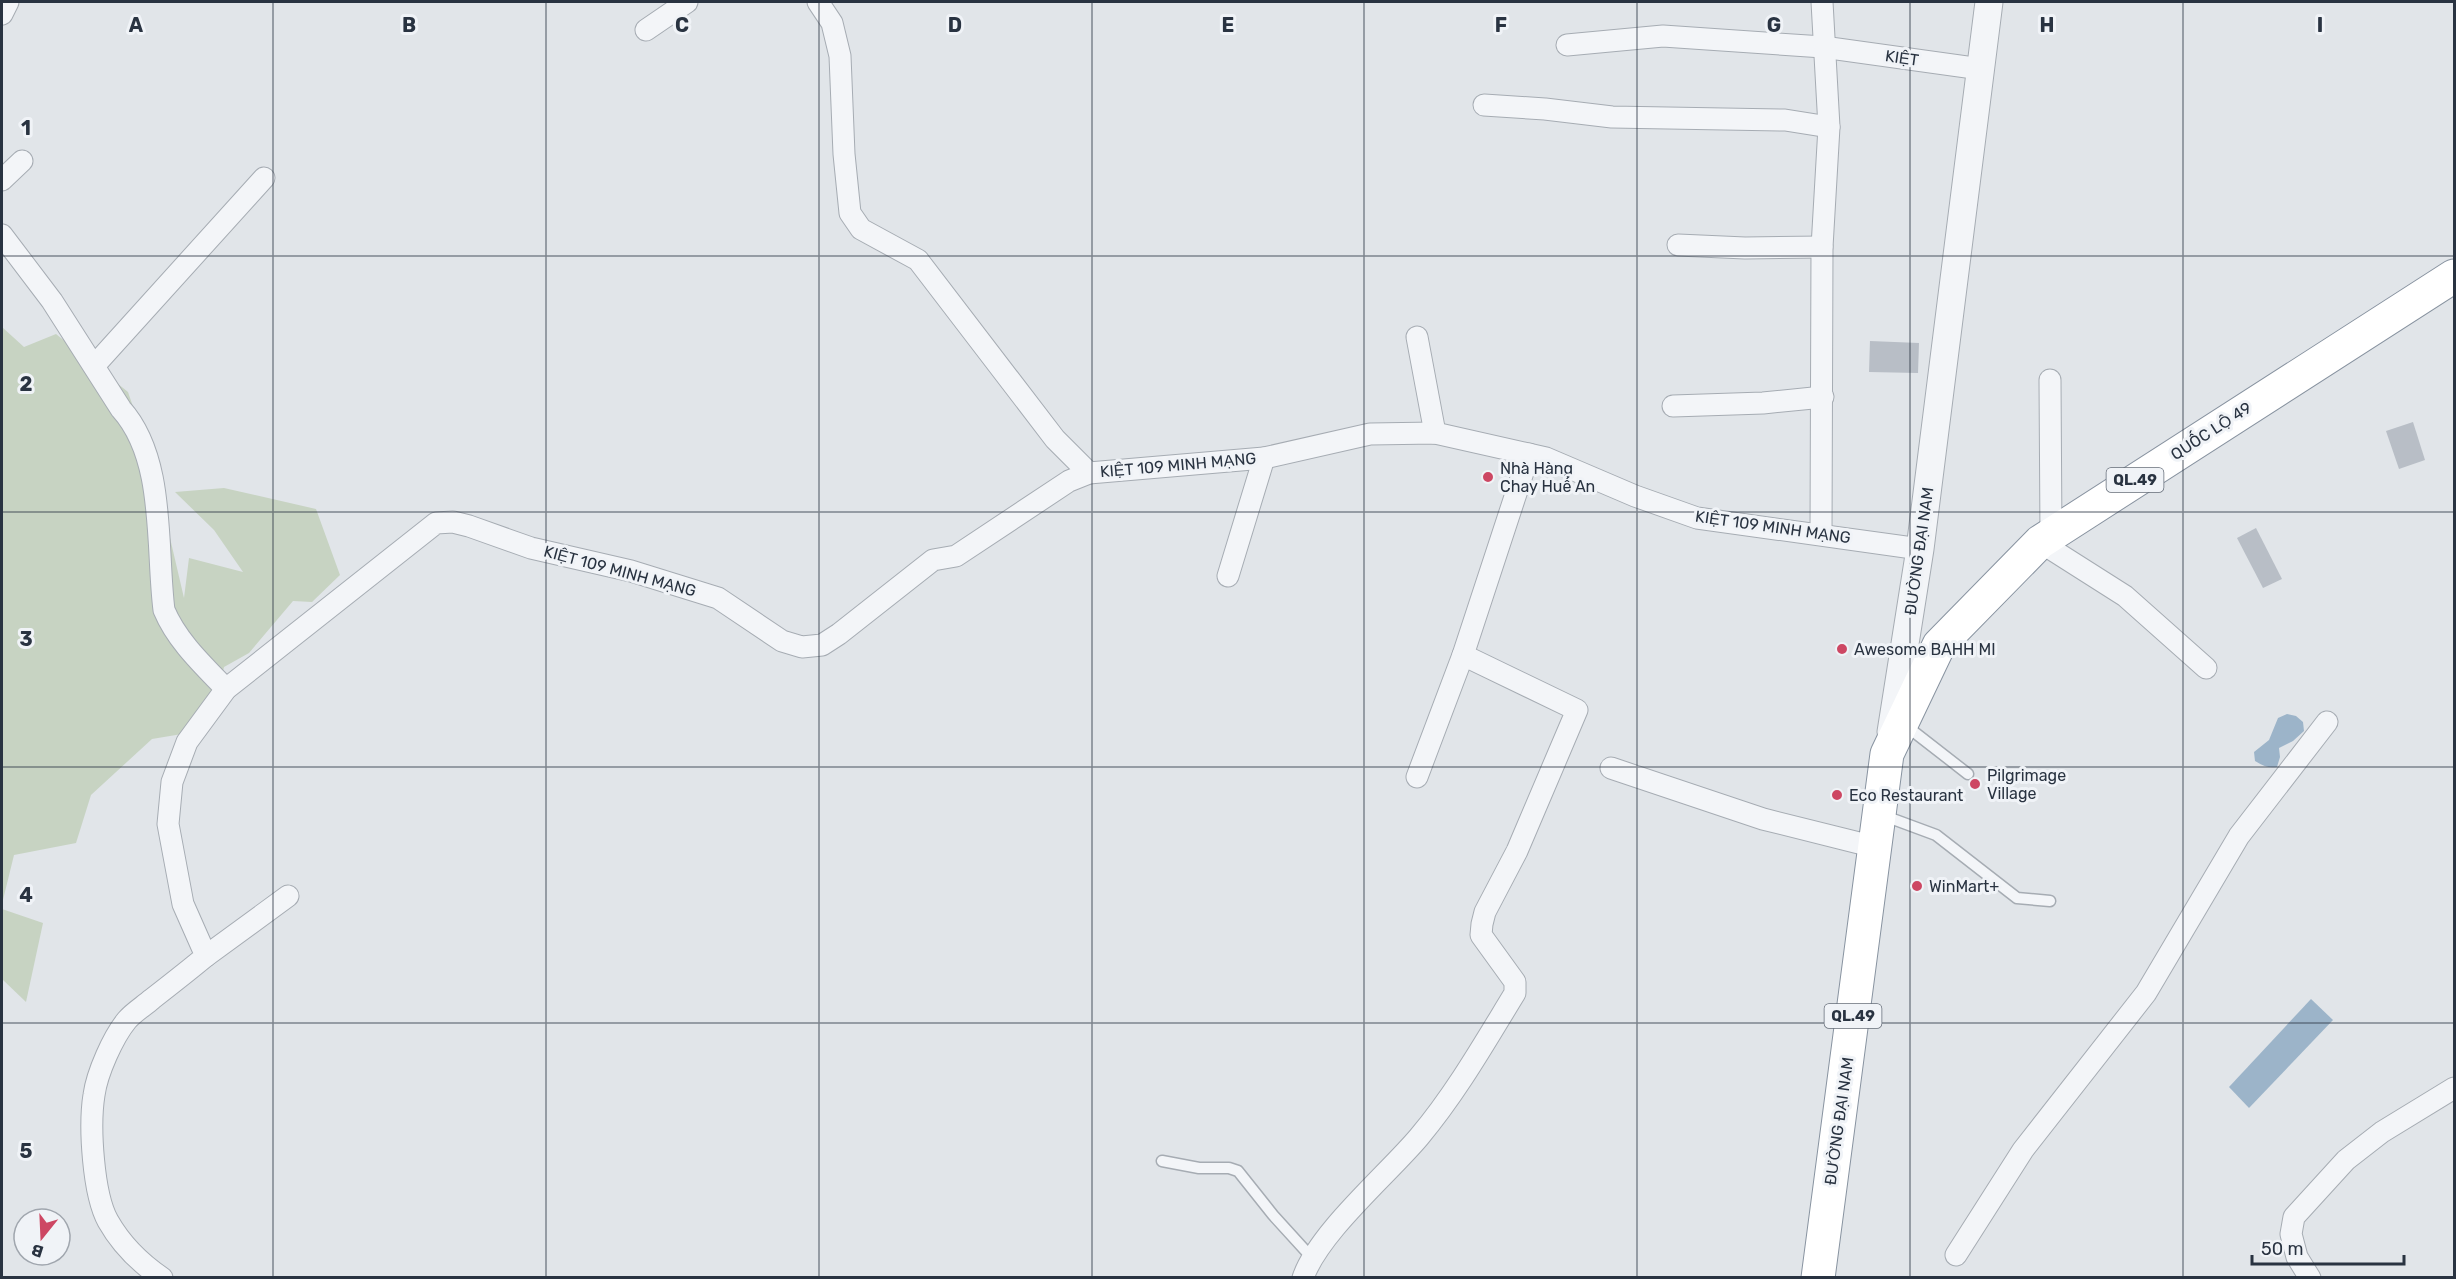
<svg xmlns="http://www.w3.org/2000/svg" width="2456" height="1279" viewBox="0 0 2456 1279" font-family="Rubik,sans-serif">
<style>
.green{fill:#c7d3c2}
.water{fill:#9cb4c9}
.building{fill:#b8bec6}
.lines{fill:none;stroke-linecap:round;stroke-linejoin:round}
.service-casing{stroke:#a6acb3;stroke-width:13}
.minor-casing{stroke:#a6acb3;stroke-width:23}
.tertiary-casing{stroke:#a6acb3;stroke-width:29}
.trunk-casing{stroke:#8893a0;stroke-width:35}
.service{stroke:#f3f5f8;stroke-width:10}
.minor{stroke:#f3f5f8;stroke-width:21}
.tertiary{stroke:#f3f5f8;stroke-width:27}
.trunk{stroke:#fff;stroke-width:33}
.grid{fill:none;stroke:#293341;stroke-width:1.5;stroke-opacity:0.55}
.poi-dot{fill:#cd4763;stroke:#f0f3f7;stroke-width:2}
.labels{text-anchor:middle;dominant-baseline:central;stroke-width:6;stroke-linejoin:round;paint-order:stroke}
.shield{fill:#f0f3f7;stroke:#656d78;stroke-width:1.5}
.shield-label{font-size:15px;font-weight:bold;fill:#293341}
.street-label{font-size:16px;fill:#293341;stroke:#f0f3f7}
.poi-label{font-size:16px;fill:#293341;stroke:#f0f3f7;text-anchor:start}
.grid-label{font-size:20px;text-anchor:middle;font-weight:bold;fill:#293341;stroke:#f0f3f7;stroke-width:6;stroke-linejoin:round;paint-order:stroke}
</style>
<rect width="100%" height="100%" fill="#e1e5e9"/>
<!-- green -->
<g class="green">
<path d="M2,327L24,347L56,334L128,392L153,465L184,598L189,558L243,572L214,530L175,492L224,488L316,509L340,575L312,602L293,601L249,653L224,667L214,709L194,732L152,739L91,795L76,843L14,855L2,904Z"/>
<path d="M2,909L43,923L26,1002L2,979Z"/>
</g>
<!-- water -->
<g class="water">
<path d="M2287,714L2296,716L2303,722L2304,731L2293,741L2279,748L2280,757L2277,767C2268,768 2263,766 2255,761L2254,752L2269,740L2278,718Z"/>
<path d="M2311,999L2333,1020L2249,1108L2229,1087Z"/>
</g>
<!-- building -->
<g class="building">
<path d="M1870,341L1919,343L1918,373L1869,372Z"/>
<path d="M2413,422L2425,460L2399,469L2386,431Z"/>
<path d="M2256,528L2282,579L2263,588L2237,538Z"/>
</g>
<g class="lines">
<defs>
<g id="service">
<path d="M1905,725L1968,774"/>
<path d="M1882,815L1936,835L2017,898L2050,901"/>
<path d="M1162,1161L1199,1168H1229L1238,1171L1273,1215L1313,1259"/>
</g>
<g id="minor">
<path d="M818,2L832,23L840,56L844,154L850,213L861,229L918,260L1055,439L1089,473"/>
<path d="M2,14L8,2"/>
<path d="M646,30L687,2"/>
<path d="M1567,45L1663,36L1823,47L1981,69"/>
<path d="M1484,105L1545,109L1612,117L1785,120L1829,127"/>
<path d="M2,180L22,161"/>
<path d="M2,235L52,301L121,409C166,459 156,547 164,610C177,641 203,665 226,689"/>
<path d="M1678,245L1745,248L1822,247"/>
<path d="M1417,337L1435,433"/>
<path d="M94,366L264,178"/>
<path d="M2050,380L2051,536"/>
<path d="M1673,406L1763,403L1823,397"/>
<path d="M1821,534L1822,247L1829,127L1822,2"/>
<path d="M2040,542L2125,596L2206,668"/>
<path d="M1228,576L1264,458"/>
<path d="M1611,768L1763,819L1875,847"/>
<path d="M1417,777L1463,655L1529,454"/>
<path d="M206,956L288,896"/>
<path d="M1956,1255L2023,1150L2146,993L2239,836L2327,722"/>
<path d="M162,1278C140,1263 121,1244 108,1221C93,1194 89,1126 94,1095C97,1073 113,1037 127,1020C134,1012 144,1006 152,999C170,985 188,971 206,956L183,904L168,824L172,782L187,742L226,689L436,523L453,522L469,526L531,548L631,571L718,598L782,641L802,647L822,645L839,634L933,560L956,556L1069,481L1089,473L1264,458L1370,434L1435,433L1546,458L1635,496L1697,518L1920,549"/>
<path d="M1303,1278C1318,1233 1388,1174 1419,1137C1456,1093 1485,1042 1515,993V982L1481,935L1482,924L1485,912L1517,851L1577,710L1463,655"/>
<path d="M2310,1278L2297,1257L2291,1234L2294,1217L2346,1160L2382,1132L2454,1088"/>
</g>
<path id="tertiary" d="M1891,732L1920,549L1989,2"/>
<path id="trunk" d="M1818,1278L1887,754L1939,645L2040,542L2454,276"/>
</defs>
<!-- service casing -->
<use href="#service" class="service-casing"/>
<!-- minor casing -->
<use href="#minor" class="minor-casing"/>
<!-- tertiary casing -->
<use href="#tertiary" class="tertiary-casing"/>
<!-- trunk casing -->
<use href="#trunk" class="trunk-casing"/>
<!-- service -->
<use href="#service" class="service"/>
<!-- minor -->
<use href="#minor" class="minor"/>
<!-- tertiary -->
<use href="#tertiary" class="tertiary"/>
<!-- trunk -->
<use href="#trunk" class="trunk"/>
</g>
<!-- grid -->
<path class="grid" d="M273,2V1278M546,2V1278M819,2V1278M1092,2V1278M1364,2V1278M1637,2V1278M1910,2V1278M2183,2V1278M2,256H2454M2,512H2454M2,767H2454M2,1023H2454"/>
<!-- markers -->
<g class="poi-dot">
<circle cx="1488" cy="477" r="6"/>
<circle cx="1842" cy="649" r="6"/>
<circle cx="1975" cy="784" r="6"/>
<circle cx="1837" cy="795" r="6"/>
<circle cx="1917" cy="886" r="6"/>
</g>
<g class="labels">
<!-- shield labels -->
<g class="shield">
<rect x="2106.5" y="468" width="57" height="24" rx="4.5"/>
<rect x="1824.5" y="1004" width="57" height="24" rx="4.5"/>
</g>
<g class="shield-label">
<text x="2135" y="480">QL.49</text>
<text x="1853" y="1016">QL.49</text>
</g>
<!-- street labels -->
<g class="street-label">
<text transform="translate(1902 58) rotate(8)">KIỆT</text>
<text transform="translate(2211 431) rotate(-33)">QUỐC LỘ 49</text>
<text transform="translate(1178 465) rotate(-5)">KIỆT 109 MINH MẠNG</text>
<text transform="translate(1773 527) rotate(8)">KIỆT 109 MINH MẠNG</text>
<text transform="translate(1919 551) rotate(-82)">ĐƯỜNG ĐẠI NAM</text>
<text transform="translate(620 571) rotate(15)">KIỆT 109 MINH MẠNG</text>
<text transform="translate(1839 1121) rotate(-82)">ĐƯỜNG ĐẠI NAM</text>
</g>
<!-- poi labels -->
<g class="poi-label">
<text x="1500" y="468">Nhà Hàng<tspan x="1500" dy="18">Chay Huế An</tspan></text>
<text x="1854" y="649">Awesome BAHH MI</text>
<text x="1987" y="775">Pilgrimage<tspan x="1987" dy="18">Village</tspan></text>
<text x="1849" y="795">Eco Restaurant</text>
<text x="1929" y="886">WinMart+</text>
</g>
</g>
<g class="grid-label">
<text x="136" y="32">A</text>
<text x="409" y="32">B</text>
<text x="682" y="32">C</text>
<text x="955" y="32">D</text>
<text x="1228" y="32">E</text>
<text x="1501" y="32">F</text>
<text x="1774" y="32">G</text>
<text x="2047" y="32">H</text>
<text x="2320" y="32">I</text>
<text x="26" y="135">1</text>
<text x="26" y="391">2</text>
<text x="26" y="646">3</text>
<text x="26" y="902">4</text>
<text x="26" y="1158">5</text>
</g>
<!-- border -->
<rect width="2456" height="1279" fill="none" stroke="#293341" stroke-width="6"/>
<!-- north arrow -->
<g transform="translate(42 1237) rotate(198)"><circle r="28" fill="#f0f3f7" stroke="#a0a6ae" stroke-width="1.5"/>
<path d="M0-4.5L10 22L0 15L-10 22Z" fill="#cd4763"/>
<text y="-9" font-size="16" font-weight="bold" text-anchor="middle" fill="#293341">B</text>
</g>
<!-- scale -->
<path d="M2252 1255v9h152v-9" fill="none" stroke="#293341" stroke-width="3"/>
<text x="2261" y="1255" font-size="18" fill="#293341" stroke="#f0f3f7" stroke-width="4.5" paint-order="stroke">50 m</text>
</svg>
